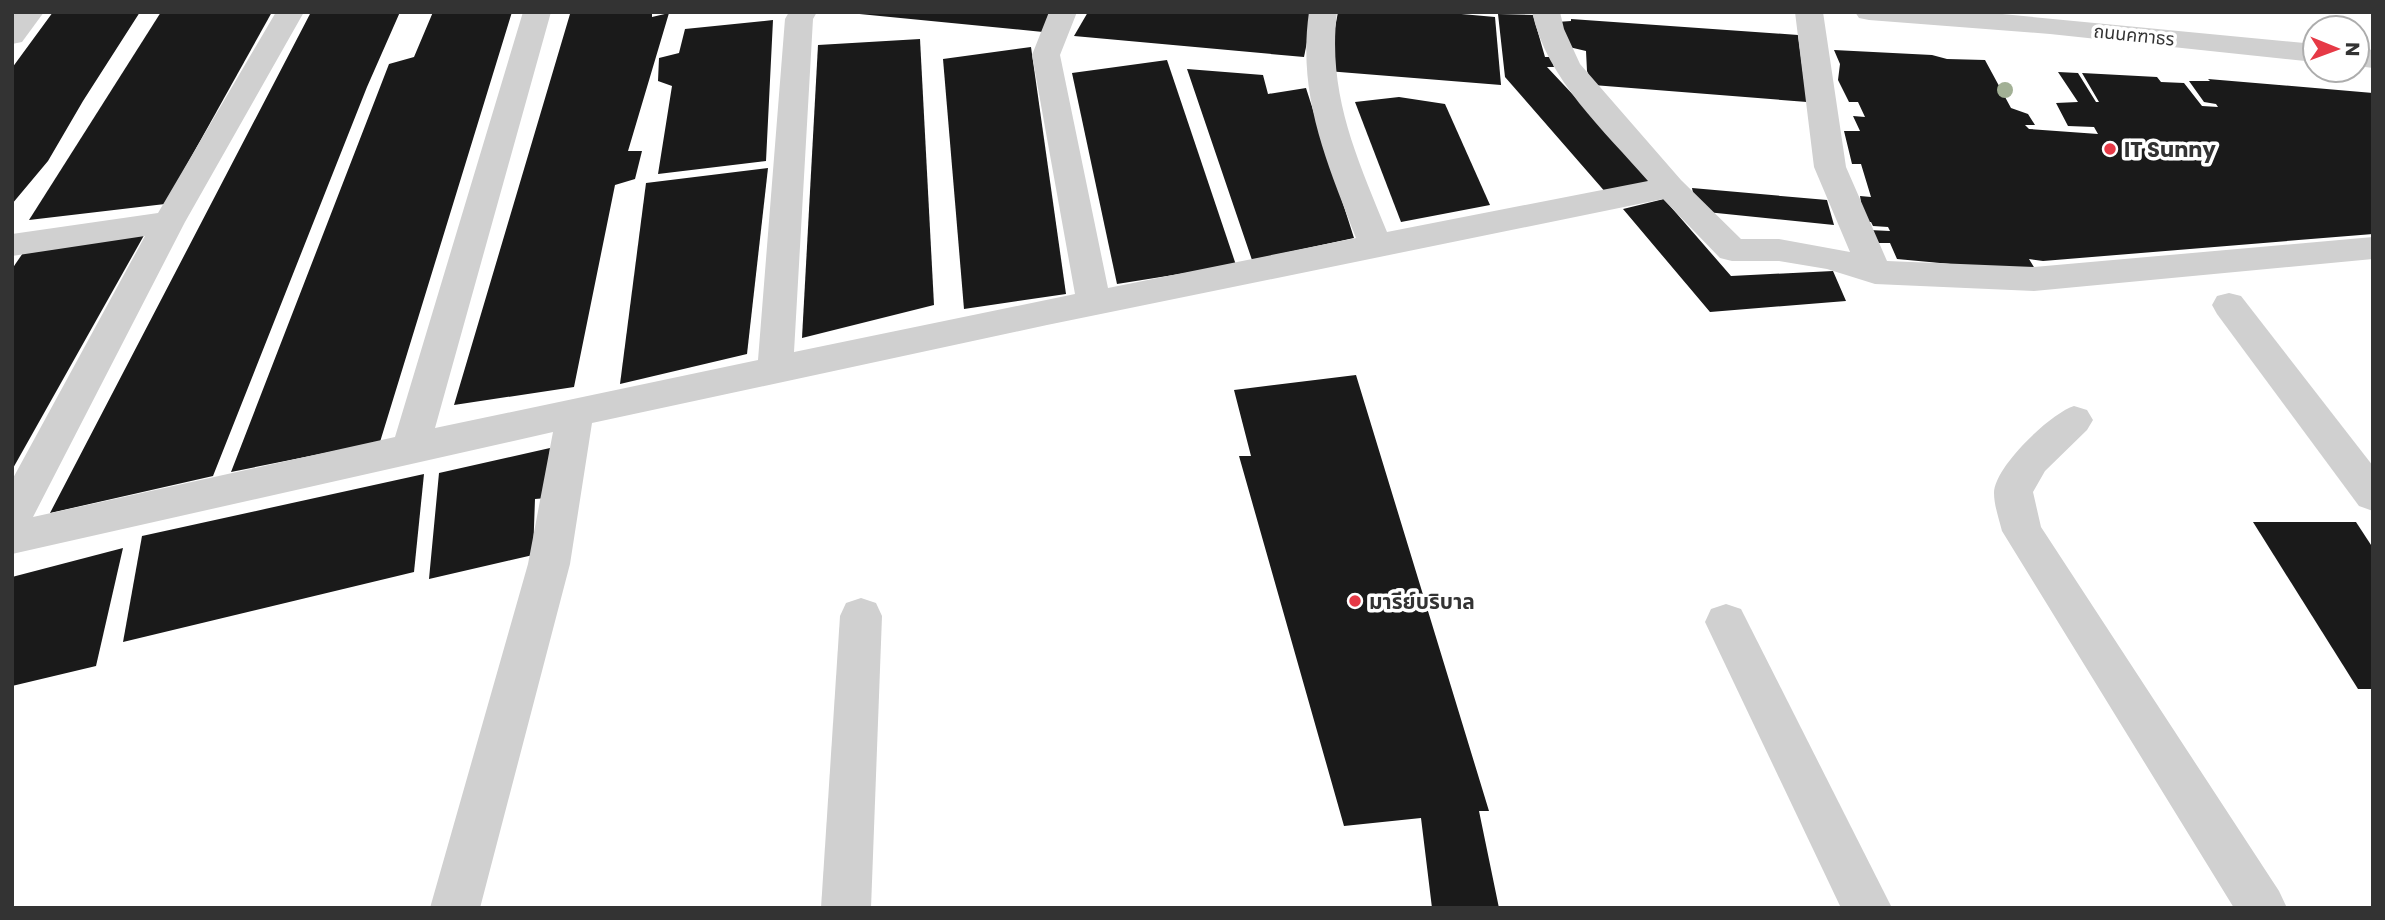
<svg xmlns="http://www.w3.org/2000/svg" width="2385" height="920" viewBox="0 0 2385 920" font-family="Poppins,'Noto Sans Thai',sans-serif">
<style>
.building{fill:#1a1a1a}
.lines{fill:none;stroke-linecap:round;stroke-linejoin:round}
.minor{fill:#d0d0d0;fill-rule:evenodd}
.tree{fill:#a2b095}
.poi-dot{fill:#e63946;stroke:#fff;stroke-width:2.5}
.labels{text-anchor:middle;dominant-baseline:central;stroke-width:7;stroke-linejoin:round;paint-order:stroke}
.far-street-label{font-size:18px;fill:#333;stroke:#fff}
.poi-label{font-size:21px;font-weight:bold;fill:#333;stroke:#fff;text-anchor:start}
</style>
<rect width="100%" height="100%" fill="#fff"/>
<!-- building -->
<g class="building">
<path d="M53,12H140L83,101L48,161L12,204V68Z"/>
<path d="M161,12H272L165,204L29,220Z"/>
<path d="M311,12H400L367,87L213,476L50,513Z"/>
<path d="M433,12H512L380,442L231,472L389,64L414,57Z"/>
<path d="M652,12V17L669,13L628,151H642L635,179L615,185L574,387L454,405L570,14Z"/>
<path d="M839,12H1052L1043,32Z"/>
<path d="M1088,12H1313L1304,57L1074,36Z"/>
<path d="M1338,12H1439L1495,17L1501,85L1327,71Z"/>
<path d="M1498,14L1533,15L1545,57H1551L1554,67H1547L1654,181L1607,194L1505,77Z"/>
<path d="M1571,19L1798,35L1807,102L1593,85L1587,71L1586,51L1569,47L1557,22L1571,21Z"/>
<path d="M773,20L766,161L658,174L672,86L658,81L659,58L679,53L685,29Z"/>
<path d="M920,39L934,305L802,338L818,45Z"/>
<path d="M1031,47L1066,294L964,309L943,59Z"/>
<path d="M1834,50L1932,55L1947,59L1985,60L2011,108L2028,114L2035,125H2025L2029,129L2098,134L2094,127L2068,126L2056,103L2078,102L2058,72L2078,73L2096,102H2099L2082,73L2157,77L2161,82L2184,83L2202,106L2218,107L2216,104L2204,102L2189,81H2210L2208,79L2373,93V234L2043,261L2029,259L2037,272L1897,259L1890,243H1875L1869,230L1890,231L1888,227L1873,226L1871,222H1867L1862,209L1860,196L1871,197L1861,164H1852L1844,131H1860L1853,116L1865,117L1858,102H1849L1838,80L1840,64Z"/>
<path d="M1167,60L1236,265L1117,284L1072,73Z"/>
<path d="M1187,69L1263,75L1268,94L1306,88L1354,238L1252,260Z"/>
<path d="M1399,97L1445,104L1490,205L1401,222L1355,102Z"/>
<path d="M768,168L747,354L620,384L646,183Z"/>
<path d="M1692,188L1827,200L1834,225L1697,211Z"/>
<path d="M1664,199L1731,276L1833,271L1846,301L1710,312L1623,209Z"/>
<path d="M147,230L12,470V269L27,247Z"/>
<path d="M1356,375L1489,811H1479L1499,908H1432L1421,818L1344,826L1239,456H1251L1234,390Z"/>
<path d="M550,448L547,498L535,499L533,555L429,579L439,473Z"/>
<path d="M424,474L414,572L123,642L142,536Z"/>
<path d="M2253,522H2356L2373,548V689H2358Z"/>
<path d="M123,548L96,666L12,686V577Z"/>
</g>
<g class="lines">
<!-- minor -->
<g class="minor">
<path d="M16,12H44L22,42L12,44V17Z"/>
<path d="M276,12H304L185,222L33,517L395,437L523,12H551L435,428L758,360L785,19L789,12H817L813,19L794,352L1075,294L1032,55L1049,12H1077L1060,55L1108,288L1356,238C1327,162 1297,96 1309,12H1337C1327,94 1357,158 1387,232L1648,181C1604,130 1547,80 1532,12H1560L1564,29L1580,64L1681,180L1741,239H1779L1850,252L1814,167L1795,12H1823L1846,167L1887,261L2034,267L2373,237V259L2034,291L1875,284L1827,269L1779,261H1732L1720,258L1663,199L1047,325L592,423L570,564L480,908H430L528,564L553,432L12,554V480L145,236L12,256V234L158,213Z"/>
<path d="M1855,12H1981L2315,44V62L2050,34L1869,20L1859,18Z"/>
<path d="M2357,48L2373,50V68L2357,66Z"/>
<path d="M2229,293L2241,296L2373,466V511L2359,506L2217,314L2212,305L2217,296Z"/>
<path d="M2074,406L2087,410L2093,420L2087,430L2045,471L2033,492L2041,527L2279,891L2287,908H2234L2002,531C1999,519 1994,505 1994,493C1994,467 2051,413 2074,406Z"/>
<path d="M861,598L876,603L882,616L871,908H821L840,616L846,603Z"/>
<path d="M1726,604L1741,609L1892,908H1841L1705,622L1711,609Z"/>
</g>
</g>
<!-- trees -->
<circle class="tree" cx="2005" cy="90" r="8"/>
<!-- markers -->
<g class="poi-dot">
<circle cx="2110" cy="149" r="7"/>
<circle cx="1355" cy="601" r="7"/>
</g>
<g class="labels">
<!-- far-street labels -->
<g class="far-street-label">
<text transform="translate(2134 35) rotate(6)">ถนนคฑาธร</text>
</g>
<!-- poi labels -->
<g class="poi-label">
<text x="2124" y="149">IT Sunny</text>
<text x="1369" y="601">มารีย์บริบาล</text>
</g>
</g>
<!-- border -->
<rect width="2385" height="920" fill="none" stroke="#333333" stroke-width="28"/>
<!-- north arrow -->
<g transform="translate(2336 49) rotate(91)"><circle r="33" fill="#ffffff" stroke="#adadad" stroke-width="2"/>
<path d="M0-5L12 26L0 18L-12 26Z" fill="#e63946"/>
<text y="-10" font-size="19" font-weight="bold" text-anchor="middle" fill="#333333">N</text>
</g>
</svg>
